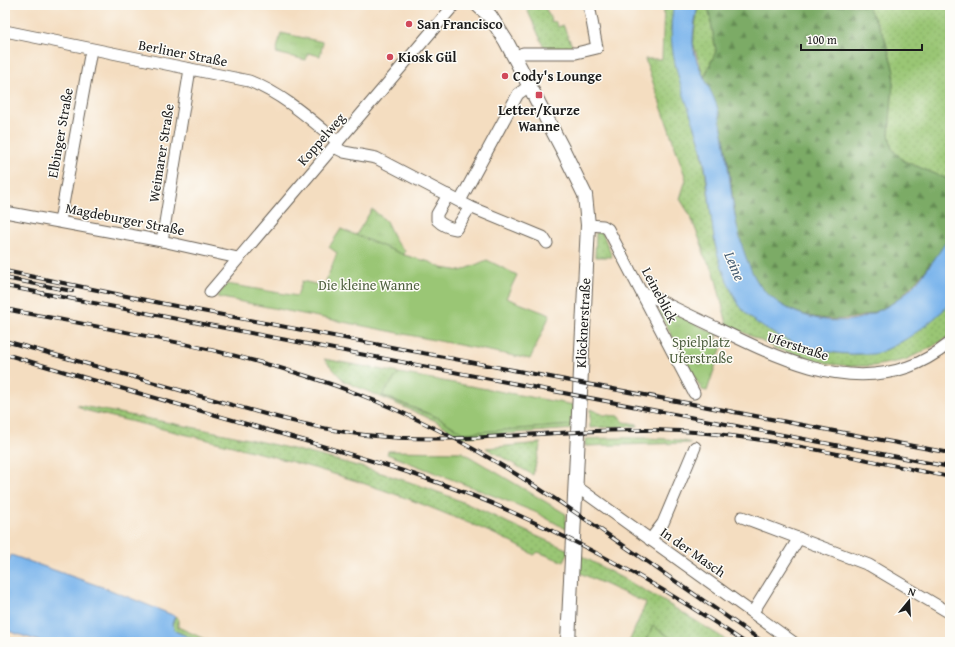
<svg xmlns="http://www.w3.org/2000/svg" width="955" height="647" viewBox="0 0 955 647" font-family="'Gentium Book Plus',serif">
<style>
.grass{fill:url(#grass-dots);stroke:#5b7148}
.forest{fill:url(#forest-firs);stroke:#4c6441}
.park{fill:url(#park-tufts);stroke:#5b7148}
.garden{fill:#9ac674;stroke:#5b7148}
.water{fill:#7bb5ec;stroke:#4c6884}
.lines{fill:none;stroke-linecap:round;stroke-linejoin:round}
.minor-casing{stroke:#686055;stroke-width:13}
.major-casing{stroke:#686055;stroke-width:16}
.minor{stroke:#fff;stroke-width:11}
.major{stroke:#fff;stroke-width:14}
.rail-casing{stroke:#1c1c1c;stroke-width:4}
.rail{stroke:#fdfcf7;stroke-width:2.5;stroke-dasharray:8;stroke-linecap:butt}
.poi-dot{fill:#d1495b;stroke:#fdfcf7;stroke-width:1.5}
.labels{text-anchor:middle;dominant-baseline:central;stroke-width:3;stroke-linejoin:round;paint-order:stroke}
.poi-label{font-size:14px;font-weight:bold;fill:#1c1c1c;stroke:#fdfcf7;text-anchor:start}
.street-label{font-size:14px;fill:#1c1c1c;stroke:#fdfcf7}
.park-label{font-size:14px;fill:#4e603f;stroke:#fdfcf7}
.water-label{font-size:15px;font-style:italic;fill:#42596f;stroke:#fdfcf7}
</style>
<defs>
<pattern id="grass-dots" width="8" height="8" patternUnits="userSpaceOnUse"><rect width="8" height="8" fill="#9ac674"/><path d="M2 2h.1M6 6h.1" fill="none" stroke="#84aa64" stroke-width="1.8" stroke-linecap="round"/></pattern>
<pattern id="forest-firs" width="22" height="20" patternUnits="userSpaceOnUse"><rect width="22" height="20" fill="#7bab66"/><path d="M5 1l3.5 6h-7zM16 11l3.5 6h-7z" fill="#648a53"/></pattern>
<pattern id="park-tufts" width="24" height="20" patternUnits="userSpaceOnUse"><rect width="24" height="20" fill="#9ac674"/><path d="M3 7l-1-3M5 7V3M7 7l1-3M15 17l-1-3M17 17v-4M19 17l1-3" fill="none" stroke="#84aa64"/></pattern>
</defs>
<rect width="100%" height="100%" fill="#fdfcf7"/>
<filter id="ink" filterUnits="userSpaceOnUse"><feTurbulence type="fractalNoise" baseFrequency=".025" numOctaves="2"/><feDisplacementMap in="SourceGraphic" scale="8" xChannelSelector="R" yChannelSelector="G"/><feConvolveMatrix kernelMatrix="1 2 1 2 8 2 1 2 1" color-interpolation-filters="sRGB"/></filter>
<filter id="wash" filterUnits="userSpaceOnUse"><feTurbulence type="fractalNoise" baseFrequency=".012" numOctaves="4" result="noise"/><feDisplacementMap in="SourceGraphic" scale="16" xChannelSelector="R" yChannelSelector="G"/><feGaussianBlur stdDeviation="0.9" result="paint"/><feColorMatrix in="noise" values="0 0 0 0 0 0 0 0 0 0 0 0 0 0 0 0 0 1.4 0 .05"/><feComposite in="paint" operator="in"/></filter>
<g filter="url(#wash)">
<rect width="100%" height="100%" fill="#f4ddc0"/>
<!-- grass -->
<g class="grass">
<path d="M525,5H544L552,22L555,21L558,27L563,25L574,50L545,49Z"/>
<path d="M664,5H674L671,27L677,68L699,140L705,170L715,245L722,267L736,299L825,352L851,354L876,353L890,348L917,331L950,304V336L930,348L905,360L874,366H850L830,364L777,349L727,324L714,272L703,254V248L690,215L680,199L686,179L645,59H662Z"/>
<path d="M698,5H708L716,51L704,78L693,42Z"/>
<path d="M865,5H945L950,7V180L904,161L892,150L889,134L894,71L884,36L868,7Z"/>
<path d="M602,232L612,257H595L596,233Z"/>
<path d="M324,359L399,373L382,396L439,418L463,433L573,425V429L461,437L436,421L344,381Z"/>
<path d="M77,405C195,428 313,448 427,488C476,505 521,531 569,550L564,562L538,552L534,555C507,538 478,527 449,515C332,466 206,440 84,410Z"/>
<path d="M590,409L604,415L619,416L624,422L637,424L638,426L590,428Z"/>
<path d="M585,439C607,438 672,436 691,443L585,446Z"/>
<path d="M541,443L533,475L486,448Z"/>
<path d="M580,555L660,599L730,642H677L653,626L645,642H629L646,603L580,573Z"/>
<path d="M175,616L178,618V627L211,642H200L175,631L172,624Z"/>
</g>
<!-- forest -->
<path class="forest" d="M708,5H865L868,7L884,36L894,71L889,134L892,149L904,161L950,180C950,197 952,216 950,234C949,246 908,291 897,300C875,316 847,322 820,318C731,305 738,217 726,149C722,123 715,102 704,78L716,51Z"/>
<!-- park -->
<g class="park">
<path d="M281,33L323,42L320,56L308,53L306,60L276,53Z"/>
<path d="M372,209L386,221L396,242L405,251L404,255L356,235Z"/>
<path d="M663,308L718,335L716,339L723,343L707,391L702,390L659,312Z"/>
</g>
<!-- garden -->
<g class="garden">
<path d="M341,229L404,255L430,262L442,268L461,271L487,260L517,275L506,298L550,315L530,359L217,297L227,284L297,296L302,281L324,286L337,253L329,247Z"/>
<path d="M399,373L574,405L573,425L463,433L439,418L382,395Z"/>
<path d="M388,451L462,452L566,514V529L535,512L387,454Z"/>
<path d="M653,626L677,642H645Z"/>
</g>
<!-- water -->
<g class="water">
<path d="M674,5H698C696,16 693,29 693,41C693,62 710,86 717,106C719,112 720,118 721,124C732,174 730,227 753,274C769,308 815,325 852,320C865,318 884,309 896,301C918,286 935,258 950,236V304C929,324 905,343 878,353C872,355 865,354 860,354C821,356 754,336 735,298C727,282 719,262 715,244C709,210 709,174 699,140C686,97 663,51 674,5Z"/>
<path d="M11,555L108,589L175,616L172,624L175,631L200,642H42L5,630V565L8,563Z"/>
</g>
</g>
<g filter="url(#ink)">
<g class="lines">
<defs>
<g id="minor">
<path d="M5,31L249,81C283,94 310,119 338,142"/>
<path d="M515,57L523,53H576L597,48L589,5"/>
<path d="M334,147L344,152L376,158L470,207L543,237L547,243"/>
<path d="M448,195L437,214V220C442,225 449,228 456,229L470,207"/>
<path d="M460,201L518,94L529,86"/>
<path d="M5,212L162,241L238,258"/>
<path d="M60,221L91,50"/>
<path d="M588,225L603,226L608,229L694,393"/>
<path d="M162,241L190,69"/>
<path d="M210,292L454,5"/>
<path d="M642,292C667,304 693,317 719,329C776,357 843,390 908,367C923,362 937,353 950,343"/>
<path d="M575,488L580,489L793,642"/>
<path d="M742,517L869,565L950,613"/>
<path d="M650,540L663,523L695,447"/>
<path d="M753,612L799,538"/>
</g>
<path id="major" d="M478,5L490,16L506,41L564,152L585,195L588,225L568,642"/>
</defs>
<!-- minor casing -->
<use href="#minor" class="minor-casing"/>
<!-- major casing -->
<use href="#major" class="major-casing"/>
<!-- minor -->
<use href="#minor" class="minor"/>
<!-- major -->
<use href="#major" class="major"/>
<defs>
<g id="rail">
<path d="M5,271L165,304L950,453"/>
<path d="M5,278L72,291"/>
<path d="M5,286L950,467"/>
<path d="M5,309C123,332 244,350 358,394C452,430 535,484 617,541C666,575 715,608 763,642"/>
<path d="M5,341C70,359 135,377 200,396C255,411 309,428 365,435C461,446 558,428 654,430C754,432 853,458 950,477"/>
<path d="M5,354C103,384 203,411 302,440C373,461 446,482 514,513C594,549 672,592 744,642"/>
</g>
</defs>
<!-- rail casing -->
<use href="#rail" class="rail-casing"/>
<!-- rail -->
<use href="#rail" class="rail"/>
</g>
</g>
<!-- markers -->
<g class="poi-dot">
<circle cx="409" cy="24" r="4"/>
<circle cx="390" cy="57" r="4"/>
<circle cx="505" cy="76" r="4"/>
<rect x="535" y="91" width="8" height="8" rx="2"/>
</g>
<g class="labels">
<!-- poi labels -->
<g class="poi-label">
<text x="417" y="24">San Francisco</text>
<text x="398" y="57">Kiosk Gül</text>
<text x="513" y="76">Cody's Lounge</text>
<text x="539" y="110" text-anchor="middle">Letter/Kurze<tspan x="539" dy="16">Wanne</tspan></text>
</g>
<!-- street labels -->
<g class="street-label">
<text transform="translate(183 53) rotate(11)">Berliner Straße</text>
<text transform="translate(60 133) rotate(-80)">Elbinger Straße</text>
<text transform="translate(321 139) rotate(-49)">Koppelweg</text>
<text transform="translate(161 153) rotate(-81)">Weimarer Straße</text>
<text transform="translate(125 219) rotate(11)">Magdeburger Straße</text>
<text transform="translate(660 295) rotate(62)">Leineblick</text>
<text transform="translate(583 323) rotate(-87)">Klöcknerstraße</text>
<text transform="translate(798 346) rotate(18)">Uferstraße</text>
<text transform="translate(693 552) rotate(35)">In der Masch</text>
</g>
<!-- park labels -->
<g class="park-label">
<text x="369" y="285">Die kleine Wanne</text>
<text x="701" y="342">Spielplatz<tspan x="701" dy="16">Uferstraße</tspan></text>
</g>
<!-- water labels -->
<g class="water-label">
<text transform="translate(735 266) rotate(67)">Leine</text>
</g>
</g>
<!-- margin -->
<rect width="955" height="647" fill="none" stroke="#fdfcf7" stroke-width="20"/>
<!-- north arrow -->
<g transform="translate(909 601) rotate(18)" stroke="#fdfcf7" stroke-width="3" paint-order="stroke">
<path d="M0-3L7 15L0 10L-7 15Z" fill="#1c1c1c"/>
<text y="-6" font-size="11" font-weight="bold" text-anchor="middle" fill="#1c1c1c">N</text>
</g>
<!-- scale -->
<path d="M801 44v6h121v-6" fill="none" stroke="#1c1c1c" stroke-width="2"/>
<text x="807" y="44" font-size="12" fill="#1c1c1c" stroke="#fdfcf7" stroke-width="3" paint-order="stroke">100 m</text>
</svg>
